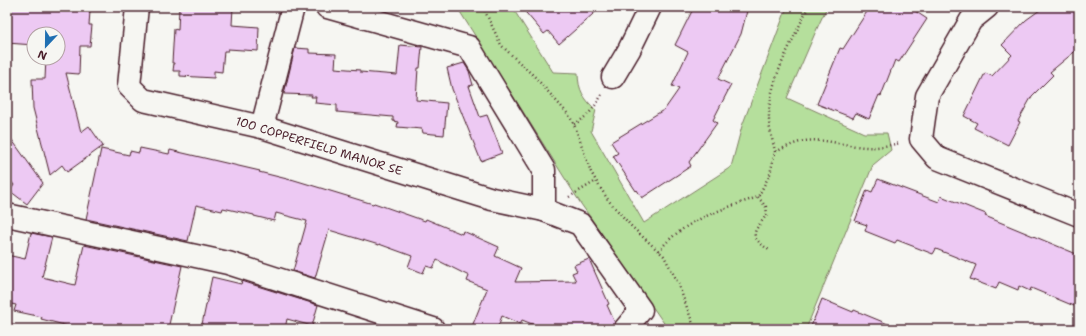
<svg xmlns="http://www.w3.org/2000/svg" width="1086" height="336" viewBox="0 0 1086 336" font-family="'Shantell Sans',sans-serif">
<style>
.green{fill:#b5df9c;stroke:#807f64}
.building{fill:#edc9f3;stroke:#4a1f2b}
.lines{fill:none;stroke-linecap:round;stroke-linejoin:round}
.minor-casing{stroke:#4a1f2b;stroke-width:25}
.path{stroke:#4a1f2b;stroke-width:2.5;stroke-dasharray:1 3;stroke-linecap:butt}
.minor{stroke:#f6f6f2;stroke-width:22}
.labels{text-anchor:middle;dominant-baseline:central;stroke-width:3;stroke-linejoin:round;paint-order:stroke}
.street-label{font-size:12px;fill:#4a1f2b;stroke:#f6f6f2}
</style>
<rect width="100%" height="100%" fill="#f6f6f2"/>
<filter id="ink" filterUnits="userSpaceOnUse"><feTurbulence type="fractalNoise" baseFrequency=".025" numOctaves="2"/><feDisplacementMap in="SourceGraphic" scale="8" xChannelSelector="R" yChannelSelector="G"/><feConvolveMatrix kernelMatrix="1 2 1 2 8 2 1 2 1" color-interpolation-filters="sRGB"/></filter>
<g filter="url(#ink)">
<!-- green -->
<path class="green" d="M457,7H512L553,72L578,73C578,90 584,99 596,110L591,131L644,223L731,167L742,126L787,7H827L819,24L787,98L864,133H887L891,150L873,165L806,329H668L581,204Z"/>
<!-- building -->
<g class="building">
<path d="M7,7H85V11H90L89,25H92L90,46H80L79,74L66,73L81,132L89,126L103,146L67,172L62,165L50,175L33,108L32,79H45L46,58H58V34H34V45L7,43Z"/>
<path d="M179,7H233L232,25L259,27L258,51L228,49V51H224L222,72L214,71V78L180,76V71H173L174,63H172L174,29L178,30Z"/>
<path d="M521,7H601L559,44L548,31L544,34Z"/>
<path d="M694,7H748L741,34L718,79L731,85L713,120L717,123L689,162L691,166L642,198L637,190L636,191L613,156L618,153L611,142L665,109L679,89L672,86L688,52L675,45Z"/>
<path d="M870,7H909L927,19L899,62L895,60L881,96L879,95L869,119L856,113L853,118L817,104L840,48L843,49Z"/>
<path d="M1044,7H1079V48L1050,72L1053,75L1032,96L1018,121L1020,122L1008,145L974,128L977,123L964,116L985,73L992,76L1012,55L1002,45L1026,20Z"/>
<path d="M400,45L422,47L420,68H418L416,100L447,103L444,135L423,133L422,129L397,127L398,122L393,121V117L337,112V105L315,103L316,97H311L312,95L284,94L295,48L309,49V53L336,54L335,68L360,70V72L397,75Z"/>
<path d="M464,63L469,71L473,85L469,86L480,117L487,115L502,153L481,161L452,89L447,68Z"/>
<path d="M7,133L43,183L27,204L10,191L14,185L7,176Z"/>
<path d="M140,148L169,154L170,150L260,171L259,172L291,180V179L373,204L374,203L425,221L426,219L462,234L463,231L499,247L495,256L521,268L515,282L576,281L572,273L577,271L574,265L589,259L609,304L607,305L615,323L613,329H596V328H542L522,320L520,324L502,316L497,329H471L487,289L467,281L469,276L437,260L433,268L426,266L423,273L408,267L412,256L379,244V245L329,230L315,278L293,271L307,221L276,213L274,221L254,216V215L223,208L222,211L196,205L188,241L86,219L101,149L129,155L130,151L139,153Z"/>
<path d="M878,179L939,202L941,196L986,214L985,216L1079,255V308L1031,288L1030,291L1019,286L1018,290L999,282L996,289L970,279L976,265L936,249L933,254L897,240L895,243L865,231L867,225L855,221L867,190L872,192Z"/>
<path d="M31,233L52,237L42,277L75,285L84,245L182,266L168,329H80L41,319L42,317L14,311L16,305L7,303V255L25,259Z"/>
<path d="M212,277L241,284L242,281L251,284L318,305L312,326L287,319L285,329H201Z"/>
<path d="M822,299L853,312L854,310L900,329H810Z"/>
</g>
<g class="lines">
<defs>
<g id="minor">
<path d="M137,7L129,86L143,100L262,127L492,199L544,210"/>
<path d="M327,7L469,47L544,170V210L580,224L641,310L625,329"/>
<path d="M987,7L971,20L927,96L921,139L937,158L1079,215"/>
<path d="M613,77L629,50L650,7"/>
<path d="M262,127L293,7"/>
<path d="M7,215L228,263L433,329"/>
</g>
</defs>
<!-- minor casing -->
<use href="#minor" class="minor-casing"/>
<!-- path -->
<g class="path">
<path d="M483,7L501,45L536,78L568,114L574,124L591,172L599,186L609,201L632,227L664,256L677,281L695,329"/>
<path d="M574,124C587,118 596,106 602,94"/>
<path d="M775,152C773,141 769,130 769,119C768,80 793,42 808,7"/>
<path d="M569,197L596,181"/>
<path d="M758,197L766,207L767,214C755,232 746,234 769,250"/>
<path d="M659,251C683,220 723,209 758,197L770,174L775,152C784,148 794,143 804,141C825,138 845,146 866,147C878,148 889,145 901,143"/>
</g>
<!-- minor -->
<use href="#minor" class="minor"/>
</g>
</g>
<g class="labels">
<!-- street labels -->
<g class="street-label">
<text transform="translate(319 146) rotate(17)">100 COPPERFIELD MANOR SE</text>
</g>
</g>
<!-- margin -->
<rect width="1086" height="336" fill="none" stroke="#f6f6f2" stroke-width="24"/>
<rect x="12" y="12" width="1062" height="312" fill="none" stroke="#4a1f2b" stroke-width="1.5" filter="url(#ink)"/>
<!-- north arrow -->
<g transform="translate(46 46) rotate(202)"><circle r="19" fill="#f6f6f2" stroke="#b1a0a2"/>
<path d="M0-3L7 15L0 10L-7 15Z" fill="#1f6fb2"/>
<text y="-6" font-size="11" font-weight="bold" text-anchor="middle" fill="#4a1f2b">N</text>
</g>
</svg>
